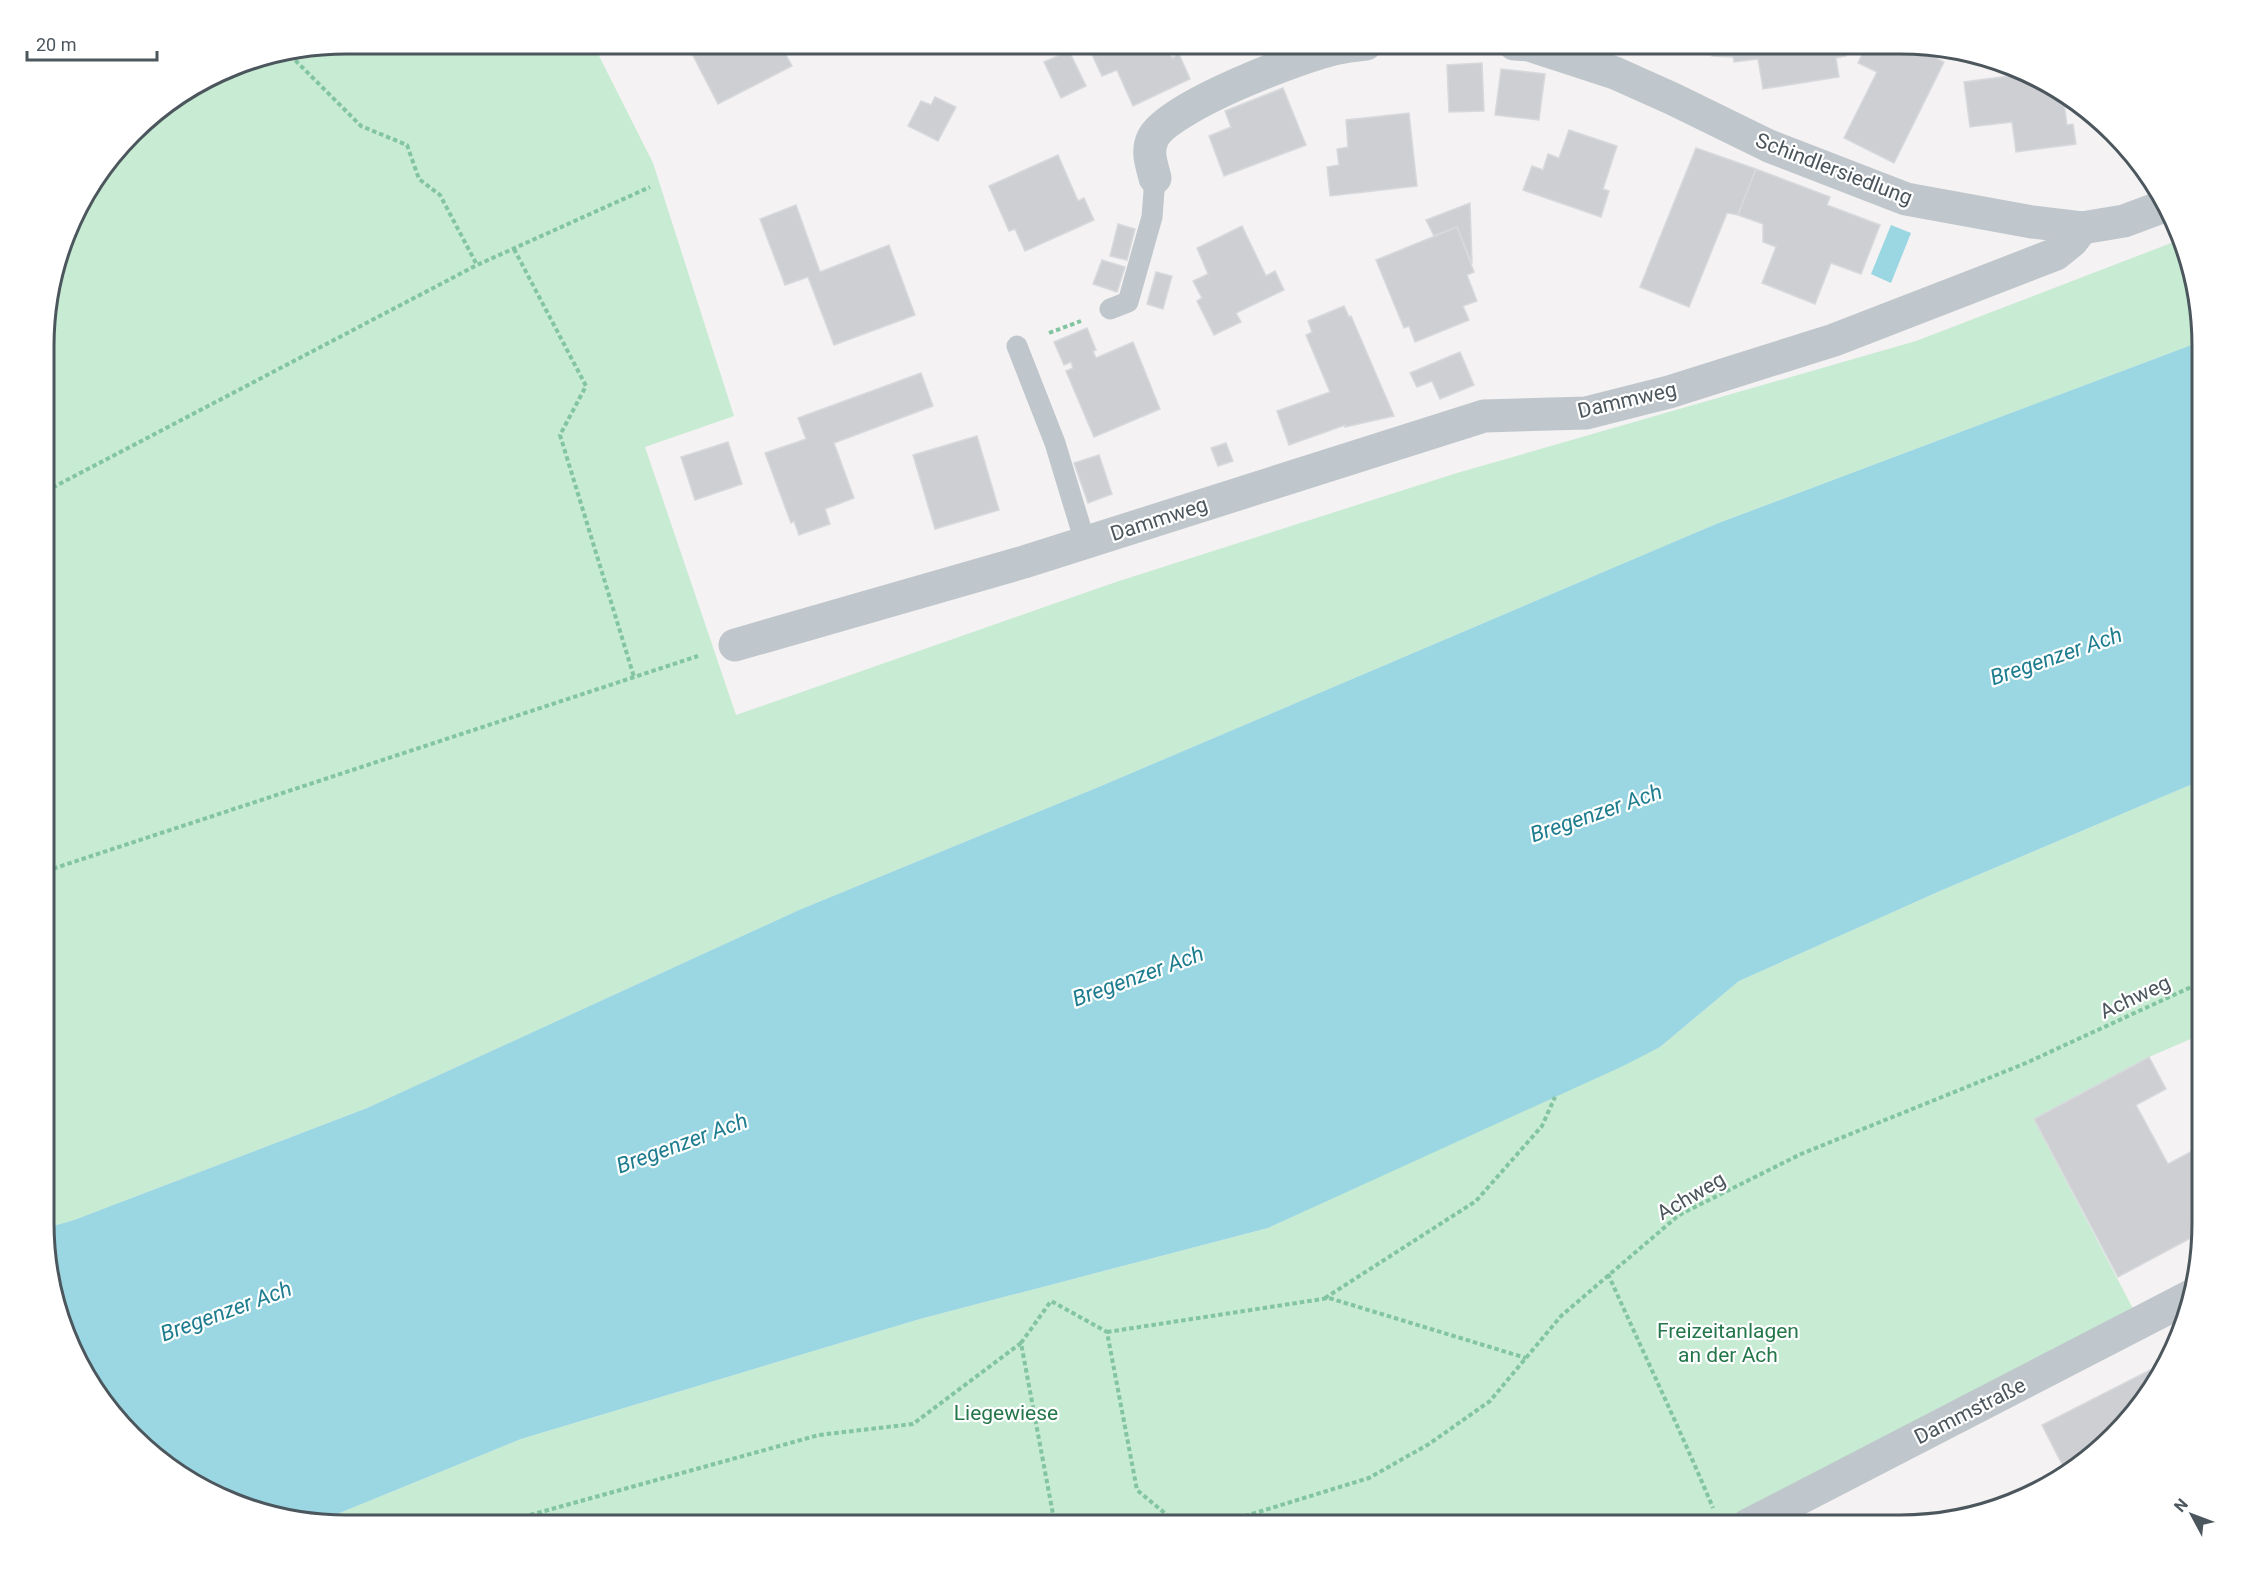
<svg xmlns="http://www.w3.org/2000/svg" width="2246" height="1569" viewBox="0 0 2246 1569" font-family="Roboto,sans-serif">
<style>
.green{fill:#c7ebd3}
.water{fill:#9ad7e2}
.building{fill:#cdcfd3;stroke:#d7d9dc;stroke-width:1.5}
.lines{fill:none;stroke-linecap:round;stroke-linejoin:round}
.path{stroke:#83c5a1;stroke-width:4;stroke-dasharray:4.5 3;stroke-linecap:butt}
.lane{stroke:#c0c7cc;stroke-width:21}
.street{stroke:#c0c7cc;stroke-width:33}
.labels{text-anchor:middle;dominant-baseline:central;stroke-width:4.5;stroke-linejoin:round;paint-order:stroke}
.street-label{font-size:21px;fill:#4c565d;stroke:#fff}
.park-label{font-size:21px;fill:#24774a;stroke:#fff}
.water-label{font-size:22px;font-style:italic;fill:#1e7d8f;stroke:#fff}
.rim{fill:none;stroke:#4c565d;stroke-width:3}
</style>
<rect width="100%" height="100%" fill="#f4f2f2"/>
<!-- green -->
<g class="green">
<path d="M346,44H593L653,163L734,416L645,447L736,715L1116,582L1457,473L1916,341L2179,240L2202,327V341L1716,524L1101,786L799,910L367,1108L74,1220L46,1228V307L75,212L146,119L231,66Z"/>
<path d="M2202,780V1034L2149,1057L2034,1120L2140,1322L1748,1525H327L315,1523L521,1439L920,1319L1268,1228L1660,1047L1739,981L1940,891Z"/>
</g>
<!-- water -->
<g class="water">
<path d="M1891,225L1911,233L1891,283L1871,274Z"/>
<path d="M2202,341V780L1940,891L1739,981L1660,1047L1623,1066L1268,1228L920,1319L521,1439L315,1523L249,1509L162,1463L84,1374L46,1262V1228L74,1220L367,1108L799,910L1101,786L1716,524Z"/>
</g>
<!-- building -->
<g class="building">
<path d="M687,44H780L792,66L718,104Z"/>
<path d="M1087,44H1165L1172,58L1179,54L1190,79L1133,106L1117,70L1102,76Z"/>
<path d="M1710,44H1844L1846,56L1836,58L1839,77L1763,89L1758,59L1734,62L1733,57L1712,56Z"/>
<path d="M1867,44H1908L1944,62L1894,163L1844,138L1877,72L1858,63Z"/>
<path d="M1069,51L1086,86L1061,98L1044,62Z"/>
<path d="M1991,58L1997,60L2003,63L1992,64Z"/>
<path d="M1482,63L1484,111L1449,112L1447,65Z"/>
<path d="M1501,69L1545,74L1539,120L1495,115Z"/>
<path d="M2024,74L2063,95L2067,125L2073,124L2076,144L2016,152L2012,122L1970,127L1964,82Z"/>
<path d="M1283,88L1306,145L1224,176L1209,136L1231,127L1225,111Z"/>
<path d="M935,97L956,107L938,141L908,126L921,101L931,105Z"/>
<path d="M1409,113L1417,186L1330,196L1327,167L1339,165L1337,149L1348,147L1346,120Z"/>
<path d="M1569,130L1617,146L1603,189L1609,191L1601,217L1523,190L1532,166L1543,170L1548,154L1559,158Z"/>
<path d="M1696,148L1756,169L1738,215L1727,213L1689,307L1640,287Z"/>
<path d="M1058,155L1078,201L1084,198L1094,220L1025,251L1015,229L1009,231L989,186Z"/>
<path d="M1756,169L1830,197L1827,205L1880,225L1861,274L1831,263L1815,304L1762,283L1776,247L1763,242V224L1738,215Z"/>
<path d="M1470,203L1472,264L1457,227L1434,236L1426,220Z"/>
<path d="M796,205L820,272L889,245L915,315L834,345L808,277L785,285L760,219Z"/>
<path d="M1118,224L1135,229L1127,260L1110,256Z"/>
<path d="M1242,226L1266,276L1275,271L1284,290L1236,313L1241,322L1214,335L1197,301L1202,298L1193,281L1208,274L1197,248Z"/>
<path d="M1457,227L1474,272L1467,275L1477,301L1463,306L1469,320L1415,342L1409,326L1404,328L1376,260Z"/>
<path d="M1102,260L1125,267L1117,292L1093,284Z"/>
<path d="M1156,272L1172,276L1163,309L1147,304Z"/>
<path d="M1344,306L1349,317L1351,316L1394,416L1345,427V425L1289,445L1277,411L1330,392L1306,335L1312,332L1308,321Z"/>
<path d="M1087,328L1096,350L1093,351L1096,358L1133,342L1160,409L1094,437L1066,371L1073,368L1071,362L1064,365L1054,342Z"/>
<path d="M1460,352L1474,385L1440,399L1432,381L1417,387L1410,373Z"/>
<path d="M921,373L933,406L834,443L854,498L825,509L830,524L799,535L794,521L791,523L765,453L806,439L798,418Z"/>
<path d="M977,436L999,510L935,529L913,455Z"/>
<path d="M728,442L742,484L695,500L681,457Z"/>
<path d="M1226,443L1233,461L1218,466L1211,448Z"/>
<path d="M1099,455L1112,494L1088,503L1074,463Z"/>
<path d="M2149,1057L2166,1089L2136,1105L2168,1164L2202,1146V1232L2118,1277L2034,1119Z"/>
<path d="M2150,1370L2155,1380L2140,1407L2099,1451L2066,1472L2042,1425Z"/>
</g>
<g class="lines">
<!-- path -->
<g class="path">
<path d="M290,55L361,126L407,145L419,179L440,195L477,265"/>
<path d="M514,249L586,386L560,435L634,677"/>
<path d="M1049,333L1081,321"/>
<path d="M46,491L477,265L650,187"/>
<path d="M46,871L698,656"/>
<path d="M1608,1274C1643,1352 1680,1429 1713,1508"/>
<path d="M1325,1298L1476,1201L1542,1126L1555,1097"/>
<path d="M1107,1332L1329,1298L1526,1358"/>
<path d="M1021,1343L1051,1301L1107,1332L1137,1490L1179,1525"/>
<path d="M494,1525L819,1435L913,1424L1021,1343L1055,1525"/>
<path d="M1216,1525L1369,1478L1429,1444L1490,1401L1561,1316L1679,1215L1801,1154L2026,1063L2202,982"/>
</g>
<!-- lane -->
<g class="lane">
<path d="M1110,309L1128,302L1152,217L1155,178"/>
<path d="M1017,346L1055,443L1085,542"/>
</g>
<!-- street -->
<g class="street">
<path d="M1514,44L1529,45L1615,73L1673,99L1769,146L1906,199L2032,222L2082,228L2124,221L2167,205"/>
<path d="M1155,178C1152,165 1146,152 1153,138C1167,107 1303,55 1338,48C1347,46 1357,45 1366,44"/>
<path d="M735,645L1024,562L1484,416L1586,413L1669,392L1834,340L2056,254L2072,241L2082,228"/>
<path d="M1748,1525L2191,1296"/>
</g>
</g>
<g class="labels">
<!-- street labels -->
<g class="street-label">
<text transform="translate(1834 169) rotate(21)">Schindlersiedlung</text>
<text transform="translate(1627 400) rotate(-13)">Dammweg</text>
<text transform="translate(1159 519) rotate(-18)">Dammweg</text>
<text transform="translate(2135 997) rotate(-25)">Achweg</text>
<text transform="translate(1691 1196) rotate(-30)">Achweg</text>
<text transform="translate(1970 1411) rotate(-27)">Dammstraße</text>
</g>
<!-- park labels -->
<g class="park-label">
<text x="1728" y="1331">Freizeitanlagen<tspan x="1728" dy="24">an der Ach</tspan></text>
<text x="1006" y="1413">Liegewiese</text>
</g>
<!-- water labels -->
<g class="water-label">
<text transform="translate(2056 656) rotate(-19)">Bregenzer Ach</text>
<text transform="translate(1596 813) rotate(-19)">Bregenzer Ach</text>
<text transform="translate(1138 976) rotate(-20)">Bregenzer Ach</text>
<text transform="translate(682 1143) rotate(-20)">Bregenzer Ach</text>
<text transform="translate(226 1311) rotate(-20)">Bregenzer Ach</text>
</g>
</g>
<!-- crop -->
<path d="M0 0H2246V1569H0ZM346 54H1900A292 292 0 0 1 2192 346V1223A292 292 0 0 1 1900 1515H346A292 292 0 0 1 54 1223V346A292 292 0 0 1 346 54Z" fill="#fff" fill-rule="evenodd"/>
<path class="rim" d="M346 54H1900A292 292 0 0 1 2192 346V1223A292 292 0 0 1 1900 1515H346A292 292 0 0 1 54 1223V346A292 292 0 0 1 346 54Z"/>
<!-- north arrow -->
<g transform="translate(2192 1515) rotate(311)" stroke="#ffffff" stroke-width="4.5" paint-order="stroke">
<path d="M0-4.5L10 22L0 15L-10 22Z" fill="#4c565d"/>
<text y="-9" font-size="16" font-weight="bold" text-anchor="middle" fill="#4c565d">N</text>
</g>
<!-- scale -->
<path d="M27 51v9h130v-9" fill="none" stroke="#4c565d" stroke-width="3"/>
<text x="36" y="51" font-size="18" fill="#4c565d" stroke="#ffffff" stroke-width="4.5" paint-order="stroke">20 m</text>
</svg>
